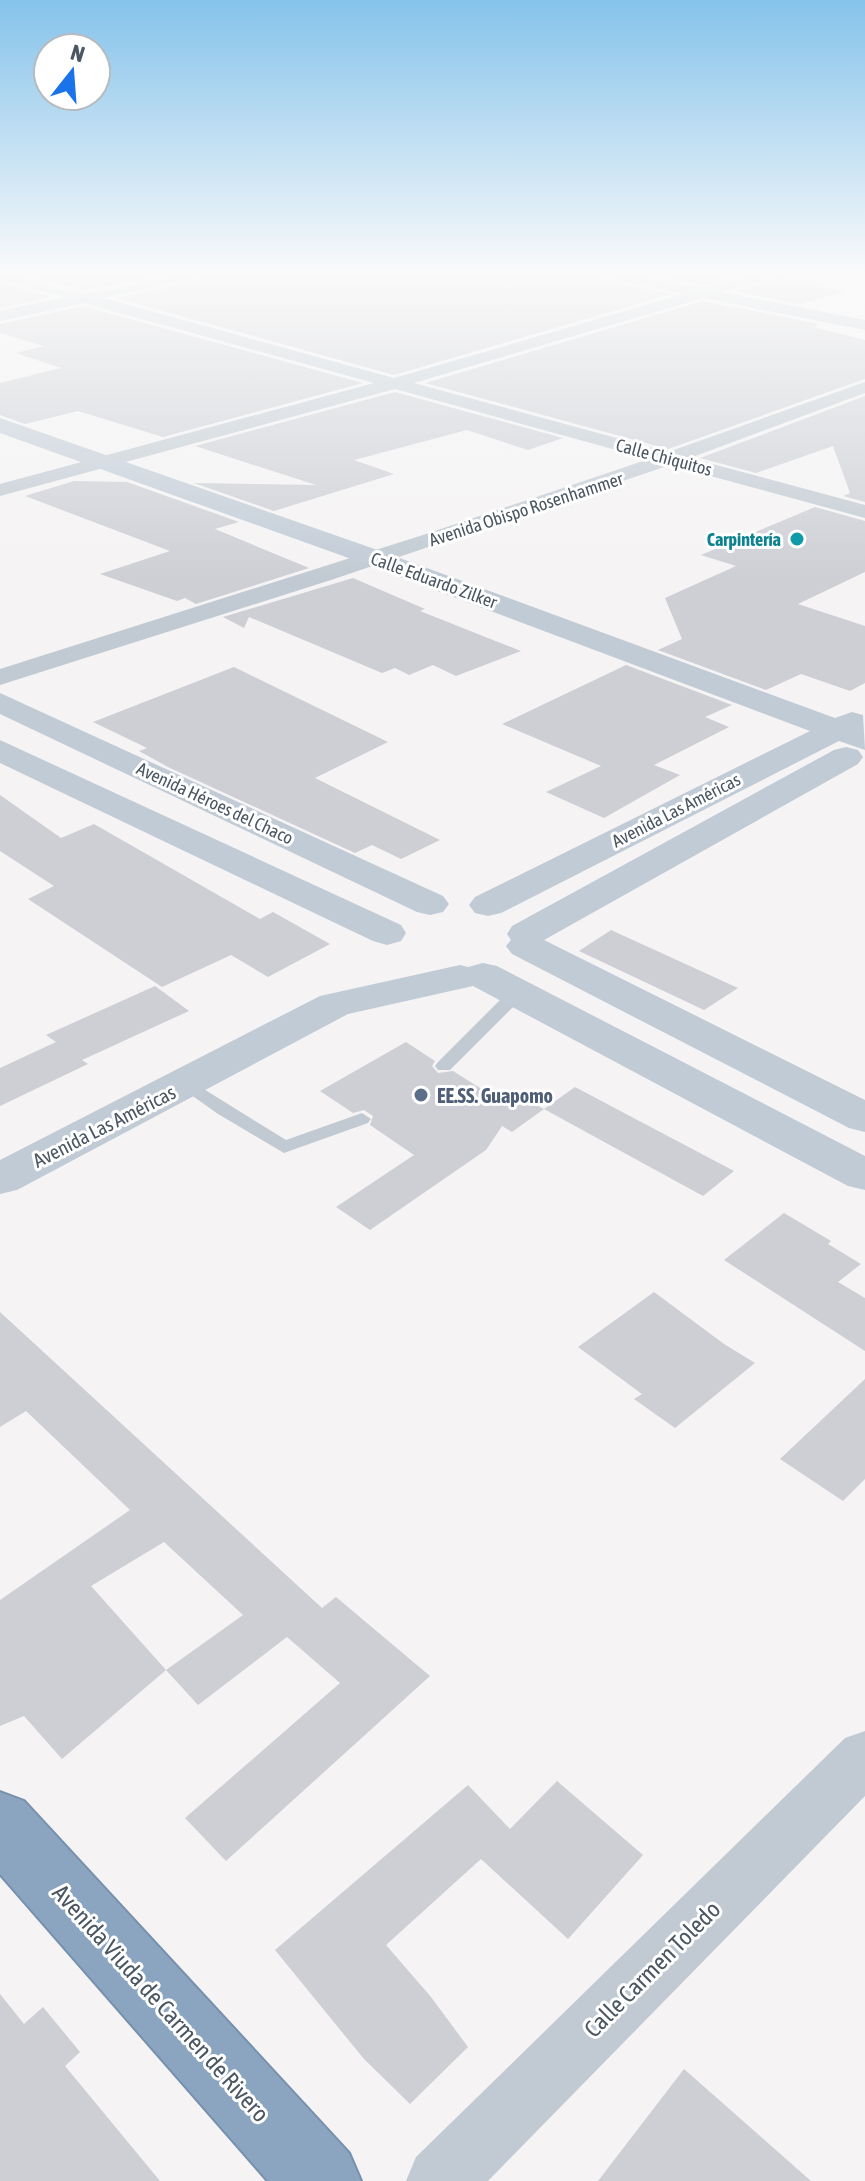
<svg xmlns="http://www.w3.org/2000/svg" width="865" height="2181" viewBox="0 0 865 2181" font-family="'Asap Condensed',sans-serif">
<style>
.building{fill:#cdcfd5;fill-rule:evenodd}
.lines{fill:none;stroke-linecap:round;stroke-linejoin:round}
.highway-casing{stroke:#7690ad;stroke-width:4}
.lane{fill:#c1cad2;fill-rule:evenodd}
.street{fill:#c1cad2;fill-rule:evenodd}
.secondary{fill:#c1cbd6;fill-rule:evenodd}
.highway{fill:#8ba5c1;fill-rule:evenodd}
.culture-dot{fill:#0f9aa8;stroke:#fff;stroke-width:3}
.service-dot{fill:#5c6f8a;stroke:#fff;stroke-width:3}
.labels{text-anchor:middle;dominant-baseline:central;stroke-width:6;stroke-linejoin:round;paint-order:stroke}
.far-street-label{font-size:18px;fill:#4a5661;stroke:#fff}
.far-culture-label{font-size:18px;font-weight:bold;fill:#0d838f;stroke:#fff;text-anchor:end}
.service-label{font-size:20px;font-weight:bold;fill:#4e5e75;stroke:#fff;text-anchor:start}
.street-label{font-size:20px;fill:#4a5661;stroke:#fff}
.near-street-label{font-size:24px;fill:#4a5661;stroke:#fff}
</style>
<rect width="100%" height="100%" fill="#f5f3f3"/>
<!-- building -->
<g class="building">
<path d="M22,275H166L86,290Z"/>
<path d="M200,275H601L610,282L672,294L394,375L116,298L196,281Z"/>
<path d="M648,275H739L703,285Z"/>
<path d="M775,275L845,292L799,304L735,291L771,281Z"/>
<path d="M0,283L51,297L0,308Z"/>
<path d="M703,301L820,324L813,327L865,340V379L668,449L425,383Z"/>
<path d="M83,306L363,383L163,437L78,411L25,424L0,415V383L61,368L16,353L44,346L0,333V324Z"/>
<path d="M395,392L563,438L528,450L467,430L354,460L394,474L274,511L194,483L316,485L195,446Z"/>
<path d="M865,396V502L843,496L850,493L833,446L756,473L700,458Z"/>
<path d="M74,481L127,482L239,522L215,529L309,568L196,604L185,598L177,601L100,574L170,551L25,496Z"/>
<path d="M815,507L865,521V572L798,604L865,626V683L850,691L801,674L766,690L658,650L682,639L665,598L736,566L701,555Z"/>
<path d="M353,578L425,609L420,611L521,651L456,676L433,665L409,675L395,668L382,673L249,617L244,628L223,617Z"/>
<path d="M626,665L732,705L705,717L729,727L654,765L680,775L604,818L546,792L601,766L502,724Z"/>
<path d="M234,667L388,742L315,778L440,840L401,859L372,845L355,853L168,767L139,751L147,748L93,722Z"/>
<path d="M0,795L61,838L94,824L260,919L273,912L330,944L268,977L231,955L162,987L28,899L54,886L0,851Z"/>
<path d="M611,930L738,988L704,1010L579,951Z"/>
<path d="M155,986L189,1011L82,1060L88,1064L0,1106V1068L56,1042L46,1035Z"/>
<path d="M406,1042L435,1061L432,1066L438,1073L453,1071L496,1098L508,1090L544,1109L512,1132L502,1126L486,1150L370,1230L336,1207L414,1155L370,1125L373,1116L364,1110L353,1113L320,1091Z"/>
<path d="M575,1087L734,1171L703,1196L544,1109Z"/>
<path d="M784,1213L831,1241L828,1244L861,1264L838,1282L865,1298V1351L724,1260Z"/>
<path d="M654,1292L724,1344L755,1363L675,1428L634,1399L642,1394L578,1347Z"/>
<path d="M0,1312L322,1608L336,1597L430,1676L226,1861L185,1818L340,1683L287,1637L198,1705L166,1670L62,1759L24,1716L0,1726V1600L130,1510L26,1411L0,1427ZM164,1542L243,1615L166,1670L91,1586Z"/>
<path d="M865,1379V1479L843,1501L780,1459Z"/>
<path d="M557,1781L643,1855L568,1939L481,1859L386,1945L431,1997L468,2047L410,2104L364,2059L275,1950L468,1785L510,1829Z"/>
<path d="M0,1994L24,2024L43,2007L80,2052L65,2066L160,2181H0Z"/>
<path d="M684,2069L811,2181H598Z"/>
</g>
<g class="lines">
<defs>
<path id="highway" d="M0,1792L24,1801L349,2153L361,2181H268L0,1874Z"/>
</defs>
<!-- highway casing -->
<use href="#highway" class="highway-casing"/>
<!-- lane -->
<g class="lane">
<path d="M517,988L525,993L523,997L450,1070H438L435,1066L438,1062L511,989Z"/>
<path d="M186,1078L286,1140L362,1113L371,1119L368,1123L284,1153L218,1114L180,1087L177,1083Z"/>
</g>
<!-- street -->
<g class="street">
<path d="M0,275C29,275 61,294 86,293C123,291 157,275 197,275L195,278L103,298L394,378L684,294L611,279L604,275H633L703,288L749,275H772L770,278L722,292L865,320V330L703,298L414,383L668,452L865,382V393L690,458L865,505V518L670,465L334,579L0,685V669L426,534L649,459L395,389L0,496V484L374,383L83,303L0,321V311L64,297L0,280Z"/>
<path d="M865,1731V1796L488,2181H406L416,2157L845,1738Z"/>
</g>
<!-- secondary -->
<g class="secondary">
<path d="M0,418L386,553L835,718L852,712L863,715L865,750L839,741L501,913L488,916L475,913L469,905L475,897L810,731L368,565L0,433Z"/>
<path d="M0,693L443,896L449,904L443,912L430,915L417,912L0,714Z"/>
<path d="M0,740L401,925L406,933L401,941L387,945L373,941L0,763Z"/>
<path d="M846,747L858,750L863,757L858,764L544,940L865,1100V1132L849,1128L512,954L506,946L511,940L507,934L512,926L834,750Z"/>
<path d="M483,963L497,966L865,1156V1190L848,1186L473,986L348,1014L17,1190L0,1194V1160L320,996L460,965L468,967Z"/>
</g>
<!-- highway -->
<use href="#highway" class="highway"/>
</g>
<!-- sky -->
<linearGradient id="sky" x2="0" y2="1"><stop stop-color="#85c3ea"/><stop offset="0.47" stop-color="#fafafa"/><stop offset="1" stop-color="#fafafa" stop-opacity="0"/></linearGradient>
<rect width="865" height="580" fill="url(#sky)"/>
<!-- markers -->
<circle class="culture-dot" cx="797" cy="539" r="8"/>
<circle class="service-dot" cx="421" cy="1095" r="8"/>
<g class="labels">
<!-- far-street labels -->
<g class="far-street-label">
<text transform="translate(664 457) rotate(15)">Calle Chiquitos</text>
<text transform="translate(526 509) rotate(-18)">Avenida Obispo Rosenhammer</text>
<text transform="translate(434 580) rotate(20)">Calle Eduardo Zilker</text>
<text transform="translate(215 803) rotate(25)">Avenida Héroes del Chaco</text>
<text transform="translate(676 810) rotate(-27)">Avenida Las Américas</text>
</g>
<!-- far-culture labels -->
<g class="far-culture-label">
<text x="781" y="539">Carpintería</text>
</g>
<!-- service labels -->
<g class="service-label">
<text x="437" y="1095">EE.SS. Guapomo</text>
</g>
<!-- street labels -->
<g class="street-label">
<text transform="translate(104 1126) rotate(-27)">Avenida Las Américas</text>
</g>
<!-- near-street labels -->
<g class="near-street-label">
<text transform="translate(652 1969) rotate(-45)">Calle Carmen Toledo</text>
<text transform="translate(161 2003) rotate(48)">Avenida Viuda de Carmen de Rivero</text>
</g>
</g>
<!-- north arrow -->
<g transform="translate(72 72) rotate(17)"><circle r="38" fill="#ffffff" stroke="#b7bbc0" stroke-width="2"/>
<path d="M0-6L14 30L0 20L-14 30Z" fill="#1a73e8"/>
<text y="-12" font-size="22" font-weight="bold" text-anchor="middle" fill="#4a5661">N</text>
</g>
</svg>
